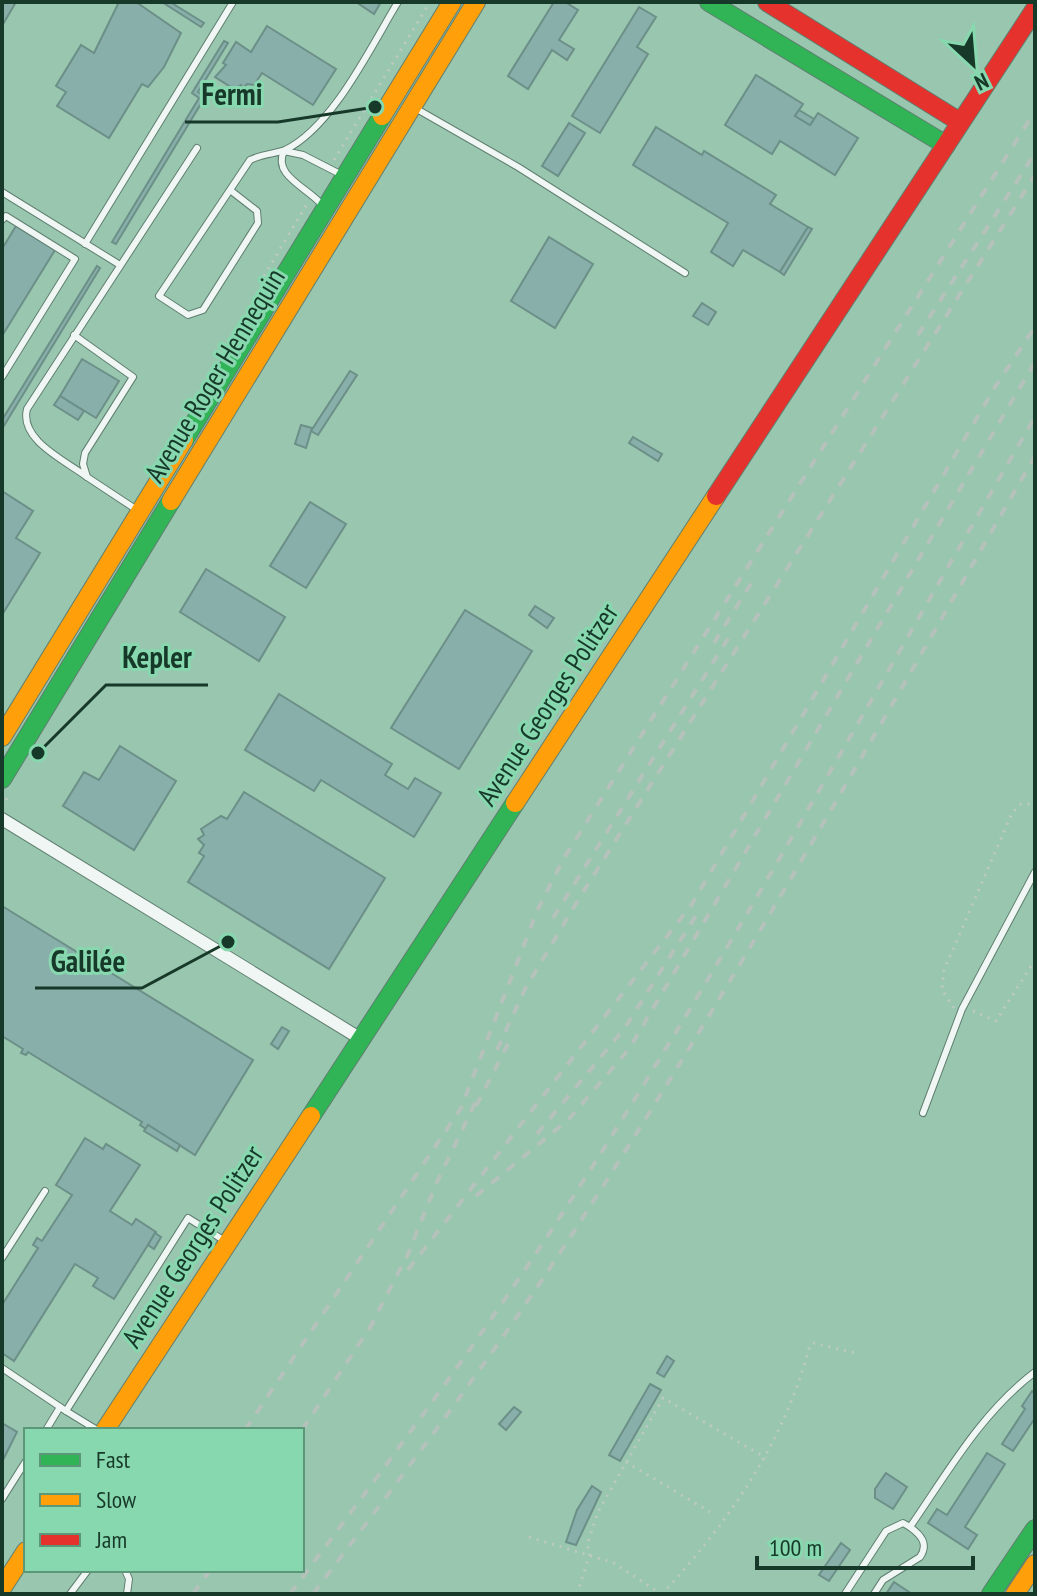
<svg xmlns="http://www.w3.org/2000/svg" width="1037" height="1596" viewBox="0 0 1037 1596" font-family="'PT Sans Narrow',sans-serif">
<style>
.building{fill:#88afaa;stroke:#6c8f88;stroke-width:2}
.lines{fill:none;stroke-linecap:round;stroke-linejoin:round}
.lane-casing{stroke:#5f7f70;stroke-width:8}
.street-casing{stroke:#5f7f70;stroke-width:14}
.fast-casing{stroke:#5f7f70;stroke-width:20}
.slow-casing{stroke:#5f7f70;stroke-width:20}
.jam-casing{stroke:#5f7f70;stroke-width:20}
.path{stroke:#bdcac3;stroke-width:3;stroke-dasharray:2 6;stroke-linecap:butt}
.lane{stroke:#f0f6f3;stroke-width:6}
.street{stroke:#f0f6f3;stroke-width:12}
.fast{stroke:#30b455;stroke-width:18}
.slow{stroke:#ff9f0a;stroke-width:18}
.jam{stroke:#e5322d;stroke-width:18}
.rail{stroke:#b5c2bb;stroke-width:4;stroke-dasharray:10 10;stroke-linecap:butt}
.labels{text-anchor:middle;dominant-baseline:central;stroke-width:6;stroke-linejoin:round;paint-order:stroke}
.street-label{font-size:28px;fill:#173929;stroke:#87d8af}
.leader{fill:none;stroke:#173929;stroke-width:3}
.callout-dot{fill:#173929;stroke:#87d8af;stroke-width:3}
.callout-label{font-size:30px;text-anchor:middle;font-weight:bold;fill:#173929;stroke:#87d8af;stroke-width:6;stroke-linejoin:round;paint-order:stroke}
</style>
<rect width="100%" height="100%" fill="#99c6af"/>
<!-- building -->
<g class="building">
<path d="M2,2H16L2,26Z"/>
<path d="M119,2H136L181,33L164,67L148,87L142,84L109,138L57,106L66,92L56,86L81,45L94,53Z"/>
<path d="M162,2H170L204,23L201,27Z"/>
<path d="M356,2H381L374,14Z"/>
<path d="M554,2H565L578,10L559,40L574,49L567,60L552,50L528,89L508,76Z"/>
<path d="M639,7L656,17L637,47L648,54L600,133L572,116Z"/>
<path d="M267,26L336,69L313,105L262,73L254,85L247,84L242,89L241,85L234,89L215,77L226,65L223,63L236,42L251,52Z"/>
<path d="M224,41L228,43L198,92L205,97L116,244L112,242L199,98L192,93Z"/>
<path d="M756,75L803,104L795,116L810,125L818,113L858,138L835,175L780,141L772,154L725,125Z"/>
<path d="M799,110L814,119L810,125L795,116Z"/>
<path d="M569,123L585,133L558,176L542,166Z"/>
<path d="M656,127L702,155L704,151L776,195L770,204L808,227L780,272L743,250L733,266L711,252L728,223L633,165Z"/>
<path d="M16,226L55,250L2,336V249Z"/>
<path d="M808,227L812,229L784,275L780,272Z"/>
<path d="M549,237L593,264L555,328L511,301Z"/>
<path d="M97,266L100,268L2,429V420Z"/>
<path d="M702,303L716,312L708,325L693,316Z"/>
<path d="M82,359L119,381L96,418L60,396Z"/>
<path d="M350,371L357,375L318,435L311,431Z"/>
<path d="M60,396L84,411L78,420L54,405Z"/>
<path d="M301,425L312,428L306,448L295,444Z"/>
<path d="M633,437L662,454L658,461L629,443Z"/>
<path d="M2,491L33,511L16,538L40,553L2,615Z"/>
<path d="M310,502L346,524L306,588L270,566Z"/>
<path d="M206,569L285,617L259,661L180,612Z"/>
<path d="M535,606L554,618L547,628L529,615Z"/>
<path d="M465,610L532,651L459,769L391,728Z"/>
<path d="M279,694L392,764L385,775L408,789L415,778L441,793L414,837L321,780L314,791L245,750Z"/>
<path d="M120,746L176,781L134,850L63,806L84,772L99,780Z"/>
<path d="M244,792L385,878L329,969L188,882L204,856L199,853L204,845L198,839L204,835L201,829L221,816L227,819Z"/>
<path d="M2,906L253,1060L195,1155L148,1125L146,1129L140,1125L142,1122L28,1052L26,1055L21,1053L23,1049L2,1036Z"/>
<path d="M282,1027L289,1031L278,1049L271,1044Z"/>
<path d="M148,1125L180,1145L177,1151L144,1131Z"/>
<path d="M85,1138L103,1149L106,1144L140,1165L110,1211L132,1225L136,1219L156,1232L114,1299L93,1286L98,1278L75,1264L14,1361L2,1353V1305L38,1248L33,1245L37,1238L42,1241L72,1195L56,1185Z"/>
<path d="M155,1233L161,1237L154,1249L148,1245Z"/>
<path d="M667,1356L674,1361L664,1377L657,1373Z"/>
<path d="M650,1384L661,1390L620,1461L609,1455Z"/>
<path d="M1032,1391L1035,1394V1418L1013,1451L1002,1444L1025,1409L1022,1406Z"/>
<path d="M514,1407L521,1412L506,1430L499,1424Z"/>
<path d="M2,1423L17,1432L2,1462Z"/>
<path d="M987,1453L1005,1464L965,1527L977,1535L968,1549L928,1523L937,1509L947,1515Z"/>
<path d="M886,1473L907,1487L893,1509L875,1498V1489Z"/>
<path d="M592,1486L601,1492L576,1545L566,1542L577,1510Z"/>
<path d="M841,1543L850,1550L829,1581L819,1575Z"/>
<path d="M894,1582L912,1594H886Z"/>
</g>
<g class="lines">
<defs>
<g id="lane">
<path d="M415,108L518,167L685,273"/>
<path d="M230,190L257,211L258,223L203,310L188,315L159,296L250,160C265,153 275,154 285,150C333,127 371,46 398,2"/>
<path d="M2,192L120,265"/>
<path d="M323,206C309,188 272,176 284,151L303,155L344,176"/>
<path d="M2,220L6,216L75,259L2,377"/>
<path d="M85,244L233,2"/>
<path d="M74,335L133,377L85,453L83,464L87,477C66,461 19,440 27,409L197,148"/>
<path d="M87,477L137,510"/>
<path d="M923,1113L962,1009L1035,872"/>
<path d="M2,1258L45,1191"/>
<path d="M2,1368L66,1411"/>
<path d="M46,1430L60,1407"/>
<path d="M97,1430L66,1411L188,1218L225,1241"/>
<path d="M2,1499L26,1461"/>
<path d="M125,1570L129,1579L127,1594"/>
<path d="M70,1594L88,1570"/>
<path d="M845,1594L886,1531L903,1523L910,1527"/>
<path d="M874,1594L883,1580L920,1557C929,1544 921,1535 910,1527C948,1472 981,1413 1035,1372"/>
</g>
<path id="street" d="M2,819L361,1039"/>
<g id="fast">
<path d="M709,2L946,145"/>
<path d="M184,440L382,116"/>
<path d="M2,779L171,501"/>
<path d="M311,1116L515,803"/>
<path d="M991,1594L1035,1529"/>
</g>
<g id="slow">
<path d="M382,116L452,2"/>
<path d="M171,501L476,2"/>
<path d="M2,737L184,440"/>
<path d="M515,803L716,496"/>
<path d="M105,1430L311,1116"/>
<path d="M2,1588L26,1551"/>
<path d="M1015,1594L1035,1564"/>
</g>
<g id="jam">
<path d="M767,2L960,122"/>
<path d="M716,496L1035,9"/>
</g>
</defs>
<!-- lane casing -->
<use href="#lane" class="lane-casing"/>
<!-- street casing -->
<use href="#street" class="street-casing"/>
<!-- fast casing -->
<use href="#fast" class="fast-casing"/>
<!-- slow casing -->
<use href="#slow" class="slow-casing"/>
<!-- jam casing -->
<use href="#jam" class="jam-casing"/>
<!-- path -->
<g class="path">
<path d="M334,160L430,2"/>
<path d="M264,276L307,204"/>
<path d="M2,807L10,793"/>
<path d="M954,1008L942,990L944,970L1012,813L1021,804H1035"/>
<path d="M973,1011L996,1021L1035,960"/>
<path d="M626,1462L710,1512"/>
<path d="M529,1537L614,1563L661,1594"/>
<path d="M577,1594L590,1554L587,1545L598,1512L663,1398L766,1458"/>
<path d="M662,1594C729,1522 785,1441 810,1345L814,1343L855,1353"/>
</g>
<!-- lane -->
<use href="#lane" class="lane"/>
<!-- street -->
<use href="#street" class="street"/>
<!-- fast -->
<use href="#fast" class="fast"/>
<!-- slow -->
<use href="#slow" class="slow"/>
<!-- jam -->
<use href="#jam" class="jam"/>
<!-- rail -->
<g class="rail">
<path d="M918,335L1035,153"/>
<path d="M714,643L752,582"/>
<path d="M553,918L729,637"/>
<path d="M497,1050L525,989L580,897L1035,175"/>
<path d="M476,1106L509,1042"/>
<path d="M537,1134L624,1029L697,914"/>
<path d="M476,1196L569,1119L629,1049L1035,362"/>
<path d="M408,1270L692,904L995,387L1035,327"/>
<path d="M369,1329L408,1254L436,1184L479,1095"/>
<path d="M245,1430L461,1108L537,911L564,858L1035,111"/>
<path d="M302,1430L375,1320"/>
<path d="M193,1594L210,1570"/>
<path d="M290,1594C389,1461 489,1329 578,1189C739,938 884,675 1035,417"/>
<path d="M313,1594C404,1473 496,1353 578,1225C740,975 886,714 1035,456"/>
</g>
</g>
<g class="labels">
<!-- street labels -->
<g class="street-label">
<text transform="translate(214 375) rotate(-59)">Avenue Roger Hennequin</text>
<text transform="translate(547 704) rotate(-57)">Avenue Georges Politzer</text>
<text transform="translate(192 1246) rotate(-57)">Avenue Georges Politzer</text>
</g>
</g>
<!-- callouts -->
<path class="leader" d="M375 107L278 122H185M38 753L106 685H208M228 942L142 988H35"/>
<g class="callout-dot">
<circle cx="375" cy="107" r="8"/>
<circle cx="38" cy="753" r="8"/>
<circle cx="228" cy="942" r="8"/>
</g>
<g class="callout-label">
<text x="232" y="105">Fermi</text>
<text x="157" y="668">Kepler</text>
<text x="88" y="972">Galilée</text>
</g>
<!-- border -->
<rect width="1037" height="1596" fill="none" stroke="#173929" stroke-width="8"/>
<!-- legend -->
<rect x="24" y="1428" width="280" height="144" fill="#87d8af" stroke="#5a9879" stroke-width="2"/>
<rect x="40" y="1454" width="40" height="12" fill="#30b455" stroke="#5a9879" stroke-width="2"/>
<text x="96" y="1468" font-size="24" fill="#173929">Fast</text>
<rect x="40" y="1494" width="40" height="12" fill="#ff9f0a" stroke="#5a9879" stroke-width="2"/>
<text x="96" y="1508" font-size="24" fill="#173929">Slow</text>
<rect x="40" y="1534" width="40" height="12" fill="#e5322d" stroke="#5a9879" stroke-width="2"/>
<text x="96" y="1548" font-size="24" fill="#173929">Jam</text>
<!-- north arrow -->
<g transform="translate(973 64) rotate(154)" stroke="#87d8af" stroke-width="6" paint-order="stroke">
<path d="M0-6L14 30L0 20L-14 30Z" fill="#173929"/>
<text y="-12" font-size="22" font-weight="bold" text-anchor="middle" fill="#173929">N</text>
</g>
<!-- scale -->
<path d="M757 1556v12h216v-12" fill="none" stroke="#173929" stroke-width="4"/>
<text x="769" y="1556" font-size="24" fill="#173929" stroke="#87d8af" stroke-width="6" paint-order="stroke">100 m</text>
</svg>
